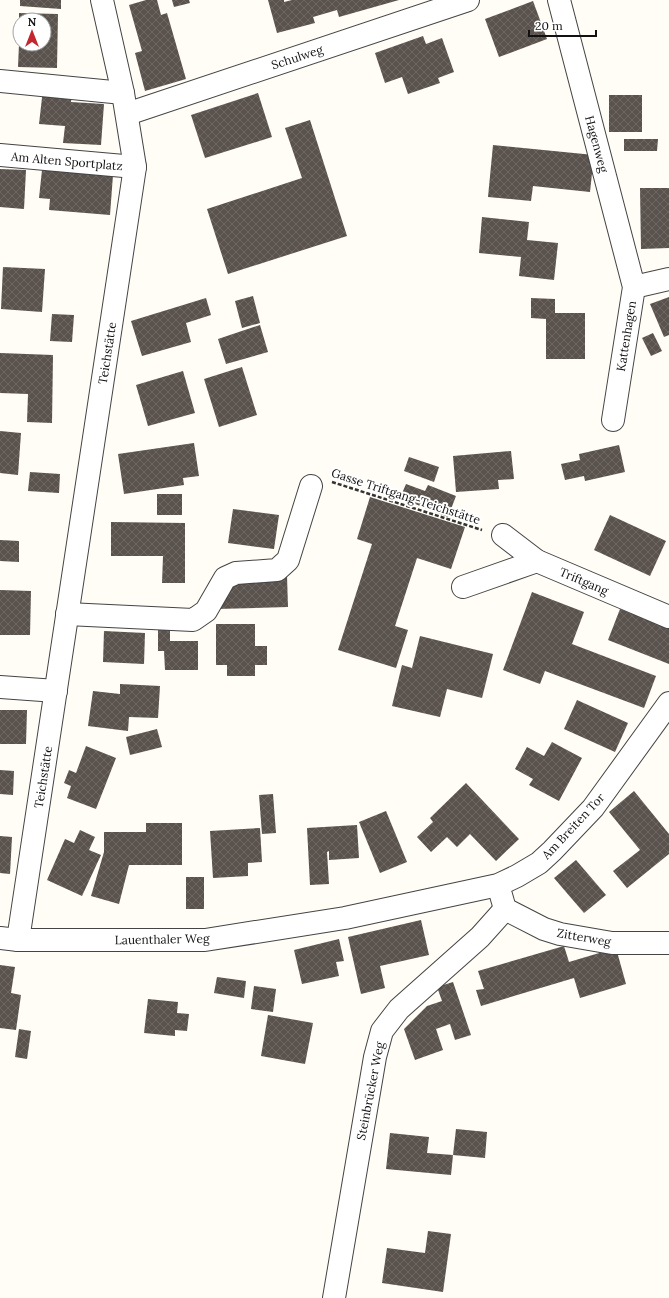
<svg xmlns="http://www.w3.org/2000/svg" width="669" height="1298" viewBox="0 0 669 1298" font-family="Lora,serif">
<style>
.building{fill:url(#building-cross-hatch)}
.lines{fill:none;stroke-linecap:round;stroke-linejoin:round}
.minor-casing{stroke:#444;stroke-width:24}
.path{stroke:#333;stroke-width:2.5;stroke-dasharray:4 2;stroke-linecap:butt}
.minor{stroke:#fff;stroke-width:22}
.labels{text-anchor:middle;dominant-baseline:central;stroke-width:4;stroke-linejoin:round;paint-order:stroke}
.street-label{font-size:12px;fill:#111;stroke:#fff}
</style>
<defs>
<pattern id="building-cross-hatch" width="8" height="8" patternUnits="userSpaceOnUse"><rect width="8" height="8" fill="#5a524d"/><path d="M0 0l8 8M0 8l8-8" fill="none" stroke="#6d6662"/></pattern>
</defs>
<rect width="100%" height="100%" fill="#fffdf5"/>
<!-- building -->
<g class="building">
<path d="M20,0H61V9L20,6Z"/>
<path d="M146,0H157L161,15L167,13L186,79L145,91L135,53L142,51L129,5Z"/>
<path d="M172,0H189L190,3L174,7Z"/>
<path d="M268,0H284V2L292,0H399L339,17L337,10L313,17L315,23L277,33Z"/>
<path d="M533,1L547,39L499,57L485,19Z"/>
<path d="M19,13L58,14L57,68L18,67L19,44H44V20H19Z"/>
<path d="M423,36L426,44L442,38L454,72L438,78L440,83L408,94L402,77L385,83L375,53Z"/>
<path d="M43,89L72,92L71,102L104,104L101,145L63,143L65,126L39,124Z"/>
<path d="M258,93L272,137L205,158L191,115Z"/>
<rect x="609" y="95" width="33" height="37"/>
<path d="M310,120L347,236L228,274L207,209L302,178L285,128Z"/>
<path d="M624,139H658L657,151H624Z"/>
<path d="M493,145L594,155L590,192L533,186L531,201L488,197Z"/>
<path d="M0,169L26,170L24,209L0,207Z"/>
<path d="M42,170L113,175L110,215L49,210L50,199L39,198Z"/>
<path d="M640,188H669V248L641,249Z"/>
<path d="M482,217L529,222L527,240L558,243L554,280L519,276L521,257L479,253Z"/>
<path d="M3,267L45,269L42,312L1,309Z"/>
<path d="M253,296L260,323L242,328L235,301Z"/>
<path d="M669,297V335L664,337L650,304Z"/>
<path d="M206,298L211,315L186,323L191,342L142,356L131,321Z"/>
<path d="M531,298L555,299V313H585V359H546V319L531,318Z"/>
<path d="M52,314L74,315L72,342L50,341Z"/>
<path d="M260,325L268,352L226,364L218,339Z"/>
<path d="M653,333L662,351L651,356L642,338Z"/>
<path d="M0,353L53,355L52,423L27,422L28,394L0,393Z"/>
<path d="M242,367L257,415L219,427L204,379Z"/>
<path d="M183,371L195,413L148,426L136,385Z"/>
<path d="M0,431L21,433L18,475L0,473Z"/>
<path d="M194,443L199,476L183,478L184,485L124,494L118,454Z"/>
<path d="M619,445L625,472L585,481L584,476L565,480L561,464L580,460L579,454Z"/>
<path d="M511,451L514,479L498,480L499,489L456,492L453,456Z"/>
<path d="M409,457L439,467L434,482L404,471Z"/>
<path d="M30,472L60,474L59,493L28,491Z"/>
<path d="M406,484L425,491L428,485L456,496L448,517L400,498Z"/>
<rect x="157" y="494" width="25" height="21"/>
<path d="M370,497L465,527L451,569L417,558L395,626L408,630L396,668L338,650L372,544L357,539Z"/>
<path d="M233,509L279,515L274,549L228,543Z"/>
<path d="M610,515L666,541L650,576L594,550Z"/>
<path d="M111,522L185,523V583H162L163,556H111Z"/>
<path d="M0,540L19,541V562L0,561Z"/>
<path d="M287,576L288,607L217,609L236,577Z"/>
<path d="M0,590L31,591L30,635H0Z"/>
<path d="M532,592L584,612L572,644L656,676L644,708L545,671L540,684L503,670Z"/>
<path d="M620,609L669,628V664L608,640Z"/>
<path d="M216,624H255V646H267V665H255V676H227V665H216Z"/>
<path d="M158,625H170V641H198V670H165L164,651H158Z"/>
<path d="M104,631L145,633L144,664L103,662Z"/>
<path d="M420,636L493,654L482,698L447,689L440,717L392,706L402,665L412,668Z"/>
<path d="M120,684L160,686L158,718L129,717L128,731L88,726L93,691L120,694Z"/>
<path d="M577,700L628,723L615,752L564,729Z"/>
<path d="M0,710H27L26,744H0Z"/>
<path d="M157,729L162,747L130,755L126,737Z"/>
<path d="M552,742L582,758L559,801L529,785L533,779L515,769L527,747L544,756Z"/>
<path d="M86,746L116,758L96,809L67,798L71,786L64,783L69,770L76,773Z"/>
<path d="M0,770L14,771L13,795L0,794Z"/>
<path d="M466,783L519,839L496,861L470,834L457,847L447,837L431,852L417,837L433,822L430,818Z"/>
<path d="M634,791L669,834V854L627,888L613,871L640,850L609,812Z"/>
<path d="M273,794L276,833L262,834L259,795Z"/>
<path d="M386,811L407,862L380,873L359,822Z"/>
<path d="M146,823H182V865H129L119,904L91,896L104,852V832H146Z"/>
<path d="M357,825L359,858L329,860V851L327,852L329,884L310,885L307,828Z"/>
<path d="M260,828L262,862L248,863V876L213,878L210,831Z"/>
<path d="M80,830L95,837L89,850L101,855L82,896L47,880L65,839L74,843Z"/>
<path d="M0,836L12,837L10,874L0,873Z"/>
<path d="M576,860L606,895L584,913L554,878Z"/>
<rect x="186" y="877" width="18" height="32"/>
<path d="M421,920L429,955L380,966L385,988L361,994L348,937Z"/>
<path d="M339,939L344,961L336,962L339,976L302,984L294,950Z"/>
<path d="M564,946L569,962L616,948L626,984L580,998L574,978L481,1006L476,990L484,989L478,971Z"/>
<path d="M0,965L15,967L11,993L21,995L16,1030L0,1028Z"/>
<path d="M217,977L246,981L244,998L214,993Z"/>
<path d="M453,982L471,1035L455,1040L450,1024L436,1029L443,1050L415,1060L404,1029L427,1006L442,1001L437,987Z"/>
<path d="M254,986L276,989L273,1012L251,1009Z"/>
<path d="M148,999L178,1002L177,1013L189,1014L187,1031L175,1030V1036L144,1033Z"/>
<path d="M268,1015L313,1023L305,1064L261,1056Z"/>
<path d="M19,1029L31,1031L27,1059L15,1057Z"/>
<path d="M456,1129L487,1132L485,1158L453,1155Z"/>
<path d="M390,1133L429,1137L427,1153L453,1155L451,1175L386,1169Z"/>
<path d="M428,1231L451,1234L443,1292L382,1283L387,1248L425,1253Z"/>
</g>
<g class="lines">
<defs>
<g id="minor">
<path d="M559,0L634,287L613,420"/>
<path d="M0,81L123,93"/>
<path d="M127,114L468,0"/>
<path d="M0,155L135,167"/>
<path d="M634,287L669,279"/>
<path d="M503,535L537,561L669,617"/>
<path d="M463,587L537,561"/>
<path d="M67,614L193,620L206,611L225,578L236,573L277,570L288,560L311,486"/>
<path d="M0,687L56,691"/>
<path d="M501,895L505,909L544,929L560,934L612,943H669"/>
<path d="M0,938L18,940H205L345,918L498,885L517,876L539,863L552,851L593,808L669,703"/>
<path d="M18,940L135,167L123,93L102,0"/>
<path d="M334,1298L375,1057L382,1031L399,1009L480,937L505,909"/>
</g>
</defs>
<!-- minor casing -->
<use href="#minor" class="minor-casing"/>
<!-- path -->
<path class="path" d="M332,482L482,530"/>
<!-- minor -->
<use href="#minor" class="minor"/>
</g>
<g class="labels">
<!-- street labels -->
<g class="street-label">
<text transform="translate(297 57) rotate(-18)">Schulweg</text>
<text transform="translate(597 144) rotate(75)">Hagenweg</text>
<text transform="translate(67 161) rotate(5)">Am Alten Sportplatz</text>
<text transform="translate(626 336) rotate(-81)">Kattenhagen</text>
<text transform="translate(107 353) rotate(-81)">Teichstätte</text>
<text transform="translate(406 496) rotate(18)">Gasse Triftgang-Teichstätte</text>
<text transform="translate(584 581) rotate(23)">Triftgang</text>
<text transform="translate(43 777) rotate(-81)">Teichstätte</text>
<text transform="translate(573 826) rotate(-47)">Am Breiten Tor</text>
<text transform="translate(584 937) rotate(10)">Zitterweg</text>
<text transform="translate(162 939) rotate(-1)">Lauenthaler Weg</text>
<text transform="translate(370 1091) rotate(-79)">Steinbrücker Weg</text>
</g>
</g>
<!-- north arrow -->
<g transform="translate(32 32)"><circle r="19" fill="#ffffff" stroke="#a0a0a0"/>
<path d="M0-3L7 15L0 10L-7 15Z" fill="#c4262e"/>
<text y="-6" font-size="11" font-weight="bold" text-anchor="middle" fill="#111111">N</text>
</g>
<!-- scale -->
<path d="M529 30v6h67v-6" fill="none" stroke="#111111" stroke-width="2"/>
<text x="535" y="30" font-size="12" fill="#111111" stroke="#ffffff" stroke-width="3" paint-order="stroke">20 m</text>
</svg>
